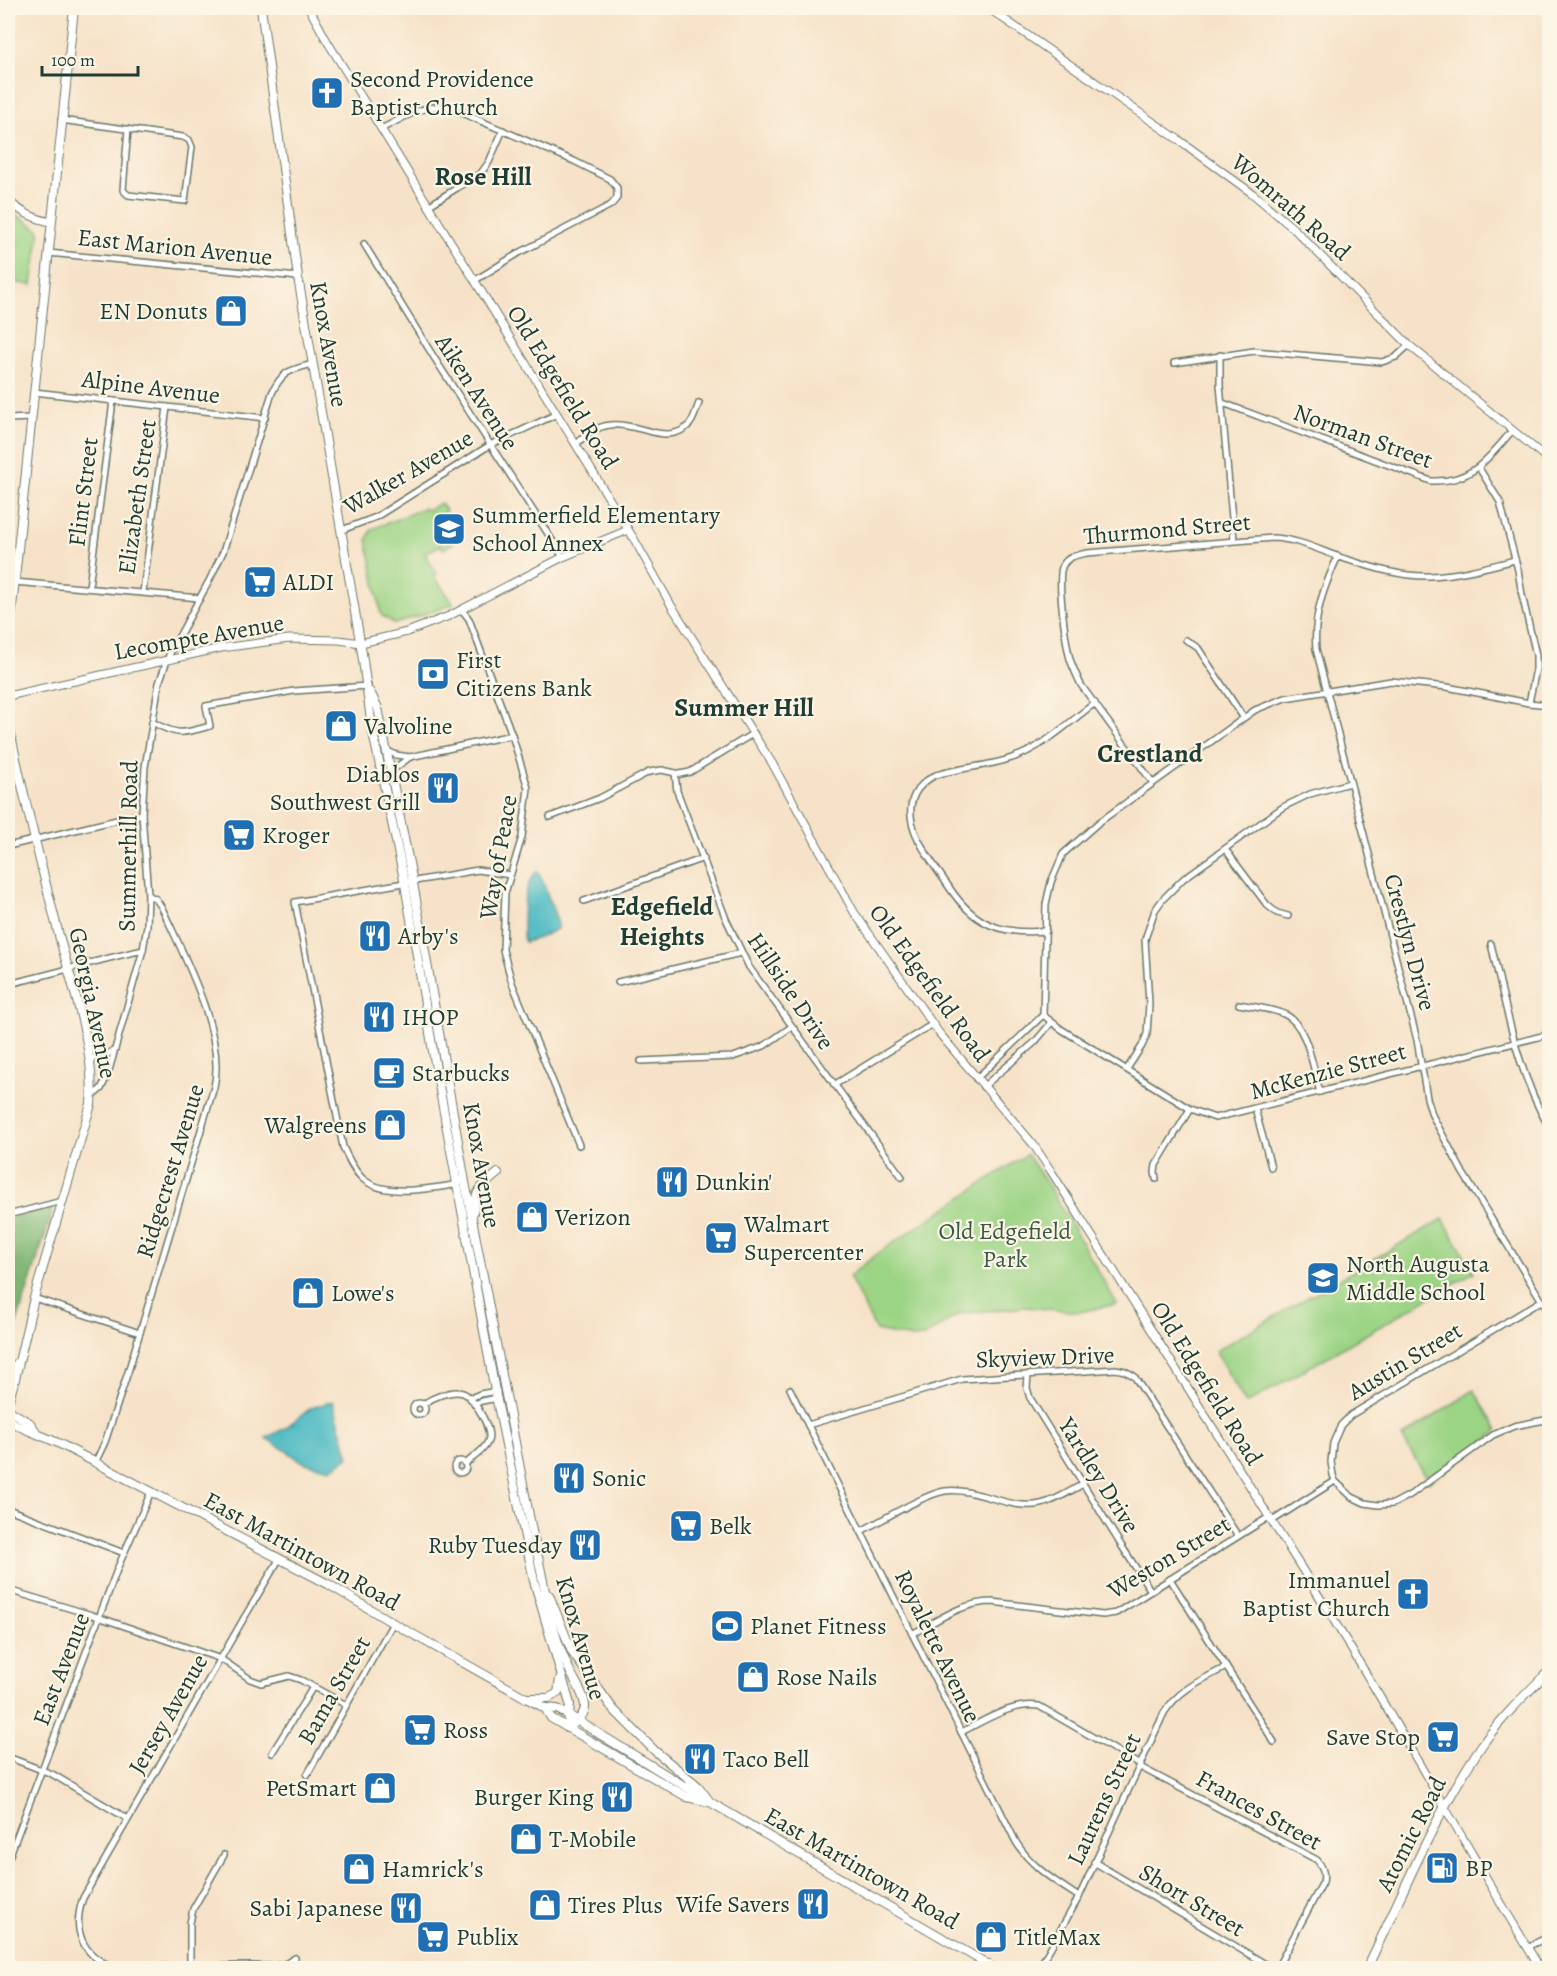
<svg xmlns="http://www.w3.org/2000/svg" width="1557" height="1976" viewBox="0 0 1557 1976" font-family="Alegreya,serif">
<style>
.green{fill:#9cd485;stroke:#5e885c;stroke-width:1.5}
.forest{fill:#7db672;stroke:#4e7a53;stroke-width:1.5}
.water{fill:#4bbac2;stroke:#357c7b;stroke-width:1.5}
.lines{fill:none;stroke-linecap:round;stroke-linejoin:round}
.minor-casing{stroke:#6a7768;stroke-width:8}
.tertiary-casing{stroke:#6a7768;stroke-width:9}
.secondary-casing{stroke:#6a7768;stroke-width:10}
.primary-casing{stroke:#6a7768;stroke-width:10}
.minor{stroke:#fff;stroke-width:5}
.tertiary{stroke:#fff;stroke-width:7}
.secondary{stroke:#fff;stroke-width:8}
.primary{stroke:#fff;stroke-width:8}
.labels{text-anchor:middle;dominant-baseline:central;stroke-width:4.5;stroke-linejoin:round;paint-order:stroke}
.poi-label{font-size:24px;fill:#1f3d34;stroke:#fcf5e5;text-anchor:start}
.street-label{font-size:24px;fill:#1f3d34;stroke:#fcf5e5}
.park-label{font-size:24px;fill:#385b44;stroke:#fcf5e5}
.neighbourhood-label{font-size:26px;font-weight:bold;fill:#1f3d34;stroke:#fcf5e5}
</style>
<rect width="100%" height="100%" fill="#fcf5e5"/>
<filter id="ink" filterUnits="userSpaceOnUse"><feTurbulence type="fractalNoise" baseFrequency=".0167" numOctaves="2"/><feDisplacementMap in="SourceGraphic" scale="12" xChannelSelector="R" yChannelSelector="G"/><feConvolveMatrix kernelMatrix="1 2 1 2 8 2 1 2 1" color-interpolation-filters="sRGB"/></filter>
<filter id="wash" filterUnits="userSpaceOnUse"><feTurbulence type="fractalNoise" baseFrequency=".008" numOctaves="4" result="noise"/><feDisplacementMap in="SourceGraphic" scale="24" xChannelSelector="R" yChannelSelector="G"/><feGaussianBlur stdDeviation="1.35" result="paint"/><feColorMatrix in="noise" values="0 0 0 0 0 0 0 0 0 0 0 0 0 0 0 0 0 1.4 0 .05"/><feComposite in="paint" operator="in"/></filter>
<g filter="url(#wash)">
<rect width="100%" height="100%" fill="#f6e2c8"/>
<!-- green -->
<g class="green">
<path d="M8,209L40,230L32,285L8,281Z"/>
<path d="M441,503L446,511L436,518L453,543L443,549L441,545L425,553L437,574L434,576L454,604L395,624L381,615L367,540L372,529L424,508L427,510Z"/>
<path d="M1027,1154L1052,1191L1117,1304L1079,1312L1026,1307L959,1314L924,1337L912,1338L876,1331L849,1276L881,1251Z"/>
<path d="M1443,1219L1474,1272L1246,1404L1215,1351Z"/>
<path d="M1474,1390L1498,1431L1429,1482L1402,1437Z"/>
</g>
<!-- forest -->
<path class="forest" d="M47,1209L51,1210L52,1214L8,1350V1218Z"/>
<!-- water -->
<g class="water">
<path d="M537,871L541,877L558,923L557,929L539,938L525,942L523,938C523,916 521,888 537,871Z"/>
<path d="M333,1401L349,1457L331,1469L305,1463L266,1438L285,1428L311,1408Z"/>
</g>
</g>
<g filter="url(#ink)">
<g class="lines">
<defs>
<g id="minor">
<path d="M61,120L183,137L189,140L192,147L185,201L128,195L123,190L128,129"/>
<path d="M381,129C402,119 424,103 448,107L574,161L610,179L617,188V198L611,205L519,253L474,281"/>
<path d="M428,206L481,173L489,162L503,130"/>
<path d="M364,244L435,359L563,557"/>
<path d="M48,253L298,277"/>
<path d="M1220,355V385L1234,540"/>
<path d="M1174,363L1254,351L1382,362L1396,357L1409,345"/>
<path d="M34,392L265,418"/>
<path d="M1223,403L1431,481C1472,483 1487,459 1512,431"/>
<path d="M8,419L31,418"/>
<path d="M576,445C618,396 658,455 689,425C694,420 696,410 699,403"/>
<path d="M1479,468L1500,502L1518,570L1522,595L1536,655V669L1529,703"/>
<path d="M342,530L376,517L490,445L557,414"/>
<path d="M1338,556C1324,587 1313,615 1316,649L1417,1040L1427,1098L1432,1115L1463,1173L1550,1314"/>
<path d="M14,582L200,598"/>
<path d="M89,587L113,401"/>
<path d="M143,592L167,407"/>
<path d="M462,610L469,619L512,735L528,788L522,837L505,893L503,950L512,983L579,1145"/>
<path d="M1186,640L1198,648L1243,717"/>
<path d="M1550,705L1529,703L1447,687L1391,681L1285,698L1255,710L1098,823L1063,854L1051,882L1046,904L1043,1015L1061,1029L1190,1109L1215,1118L1550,1034"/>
<path d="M152,722C178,736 182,734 210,726L206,706L294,691L368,686"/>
<path d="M386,750L396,755L410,757L512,735"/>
<path d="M391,771L410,757"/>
<path d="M675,773L677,791L726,919L749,967L902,1177"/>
<path d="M1153,783L1081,685C1077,676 1073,668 1070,659C1066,644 1056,576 1063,565C1068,556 1078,555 1087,553L1273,538C1297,539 1317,549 1339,557C1368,566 1399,577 1429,576C1458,575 1487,567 1515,560"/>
<path d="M550,817L600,798L649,772L662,770L680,774L690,772L754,733"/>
<path d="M8,846L142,814"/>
<path d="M1225,849L1267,905L1277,913L1288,916"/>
<path d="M584,901L704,858"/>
<path d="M1046,931C1001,935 974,925 949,887C932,861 895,820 918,789C923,783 929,778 936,775C961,767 987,767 1012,758C1043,748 1069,722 1095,703"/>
<path d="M1491,944C1506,1006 1517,1073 1550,1129"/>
<path d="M618,982L741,953"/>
<path d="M8,984C53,974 97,960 143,950"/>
<path d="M1239,1004C1253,1007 1270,1008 1284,1014C1308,1024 1313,1070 1320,1092"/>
<path d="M90,1058H100L115,1050"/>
<path d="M641,1061L733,1057L764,1046L791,1027"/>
<path d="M1127,1069L1142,1046L1147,1034L1149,1004L1145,939L1155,910L1163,899L1183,879L1283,807L1310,794L1350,783"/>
<path d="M976,1079L1043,1015"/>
<path d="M834,1085L933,1024"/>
<path d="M983,1087L1035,1042L1051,1023"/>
<path d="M92,1096L101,1089L108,1074L143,950L147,926L148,895L142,814L145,767L159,683L169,655L209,581L223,552L272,393C282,371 290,370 313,364"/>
<path d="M1255,1109L1271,1167"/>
<path d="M1156,1179L1155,1172L1156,1165L1190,1109"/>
<path d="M459,1184C433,1188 385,1198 363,1179C354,1171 348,1158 343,1147L295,902L478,870L510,875"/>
<path d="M8,1215L62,1201"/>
<path d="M34,1298L140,1333"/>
<path d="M1541,1301L1351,1415L1341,1425L1333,1443L1331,1462L1333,1475L1335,1481L1352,1497L1365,1503L1378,1505L1393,1504L1410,1495L1493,1435L1514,1426L1550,1419"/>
<path d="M1028,1375L1027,1388L1030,1398L1121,1545L1151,1591"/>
<path d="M790,1389L1016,1842C1031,1867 1055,1881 1079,1897"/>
<path d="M470,1398L480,1394L497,1391"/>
<circle cx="419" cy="1409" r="6"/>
<path d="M423,1404C432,1398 451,1389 463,1393C474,1397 493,1430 488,1441C485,1450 472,1458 465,1464"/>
<path d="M474,1404L482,1401L498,1398"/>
<path d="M808,1425L962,1379L1116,1369L1125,1371L1134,1376L1238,1536"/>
<circle cx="460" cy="1467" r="6"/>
<path d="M95,1463L105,1442L128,1372L214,1087C226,1034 184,956 162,908L156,899L148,895"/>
<path d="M8,1509L124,1553"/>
<path d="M1272,1521L1335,1481"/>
<path d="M861,1531C881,1521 925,1494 945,1491C977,1487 1010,1511 1041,1504C1056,1501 1070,1491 1083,1484"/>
<path d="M280,1558L244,1618L83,1898C72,1929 81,1956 114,1967L275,1966L285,1964L295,1958"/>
<path d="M1170,1579L1274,1742"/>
<path d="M8,1590L92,1615L221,1659L250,1679L261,1683L289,1676L301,1680L346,1705"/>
<path d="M912,1634C937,1621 962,1602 992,1602L1103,1615L1116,1613L1269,1517"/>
<path d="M961,1732C984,1721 1012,1702 1039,1706L1141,1765"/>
<path d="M272,1753L313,1687"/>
<path d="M8,1757L52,1774L128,1819"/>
<path d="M1140,1767L1317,1860C1323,1867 1325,1873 1323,1882L1277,1968"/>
<path d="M307,1775L393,1623"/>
<path d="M8,1860L118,1567L151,1492"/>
<path d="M1094,1862L1272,1968"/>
<path d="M1527,1947L1550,1936"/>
<path d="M489,1966L494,1968"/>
<path d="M190,1967V1923L193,1909L224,1855"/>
<path d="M1039,1968L1079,1897L1164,1713C1179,1689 1202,1680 1226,1667"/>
</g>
<g id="tertiary">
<path d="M309,8L327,41L557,414L634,539L671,605L772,763L854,912L939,1033L1033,1144L1051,1171C1136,1308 1224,1443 1309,1580C1389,1708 1462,1840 1540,1968"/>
<path d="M988,8L1179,140L1253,194L1294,229L1409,345L1550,461"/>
<path d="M8,200C20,212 35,219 51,222"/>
<path d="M8,696L221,648L289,639L339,640L361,643L407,632L449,616L563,557L628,530"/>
</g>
<g id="secondary">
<path d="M8,1410L30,1423L37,1433"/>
<path d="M8,1420C24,1430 42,1435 60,1444L328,1584L393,1623L526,1698L545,1708L557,1709L570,1716L709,1801"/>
<path d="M545,1708L551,1718L568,1728"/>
<path d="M1367,1968C1403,1893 1435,1814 1482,1745C1501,1718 1526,1694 1550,1670"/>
</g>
<g id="primary">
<path d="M261,8L298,277L362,653L372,728L405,884L436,1069L495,1391L534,1581L570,1704L568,1728"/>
<path d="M8,646L74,8"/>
<path d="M370,692L378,708L413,883L465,1182L533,1536C545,1581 548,1627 569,1669C574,1680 585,1695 585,1707C584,1717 575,1723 568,1728"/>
<path d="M8,721C23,796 42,870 61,943C74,991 96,1055 91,1104L34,1298L15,1379L8,1402"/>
<path d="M473,1213C476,1189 480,1188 498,1173"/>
<path d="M8,1378L17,1363"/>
<path d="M549,1595L572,1652L613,1709L655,1751L698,1786L710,1802"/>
<path d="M526,1698H549L558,1693L560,1679"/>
<path d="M568,1728L687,1797L710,1802L994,1968"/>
</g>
</defs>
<!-- minor casing -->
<use href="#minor" class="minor-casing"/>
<!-- tertiary casing -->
<use href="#tertiary" class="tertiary-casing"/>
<!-- secondary casing -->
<use href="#secondary" class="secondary-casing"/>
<!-- primary casing -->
<use href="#primary" class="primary-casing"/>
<!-- minor -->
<use href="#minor" class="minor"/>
<!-- tertiary -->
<use href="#tertiary" class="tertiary"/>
<!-- secondary -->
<use href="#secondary" class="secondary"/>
<!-- primary -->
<use href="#primary" class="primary"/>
</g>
</g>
<!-- icons -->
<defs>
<symbol id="church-square" viewBox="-11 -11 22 22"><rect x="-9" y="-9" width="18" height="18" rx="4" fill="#1f6fb2" stroke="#fcf5e5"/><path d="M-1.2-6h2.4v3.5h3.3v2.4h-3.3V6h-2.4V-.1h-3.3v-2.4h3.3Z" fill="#fff"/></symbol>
<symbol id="shop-square" viewBox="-11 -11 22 22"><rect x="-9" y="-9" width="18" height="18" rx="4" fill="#1f6fb2" stroke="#fcf5e5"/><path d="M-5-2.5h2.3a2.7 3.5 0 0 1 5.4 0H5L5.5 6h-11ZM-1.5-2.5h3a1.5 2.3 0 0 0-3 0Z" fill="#fff"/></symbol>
<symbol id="school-square" viewBox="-11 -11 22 22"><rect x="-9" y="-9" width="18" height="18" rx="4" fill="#1f6fb2" stroke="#fcf5e5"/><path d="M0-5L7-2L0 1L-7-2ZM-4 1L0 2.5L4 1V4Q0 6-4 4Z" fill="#fff"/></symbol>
<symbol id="supermarket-square" viewBox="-11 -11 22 22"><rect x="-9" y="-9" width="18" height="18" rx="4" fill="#1f6fb2" stroke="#fcf5e5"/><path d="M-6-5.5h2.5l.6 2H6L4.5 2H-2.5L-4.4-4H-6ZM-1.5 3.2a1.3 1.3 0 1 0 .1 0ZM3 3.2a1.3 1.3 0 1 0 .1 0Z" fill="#fff"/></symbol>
<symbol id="bank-square" viewBox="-11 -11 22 22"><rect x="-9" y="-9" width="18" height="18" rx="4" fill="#1f6fb2" stroke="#fcf5e5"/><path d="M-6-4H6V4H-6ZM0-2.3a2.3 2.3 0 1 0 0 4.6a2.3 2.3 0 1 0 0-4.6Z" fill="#fff"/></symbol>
<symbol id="restaurant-square" viewBox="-11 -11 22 22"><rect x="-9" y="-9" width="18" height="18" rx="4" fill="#1f6fb2" stroke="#fcf5e5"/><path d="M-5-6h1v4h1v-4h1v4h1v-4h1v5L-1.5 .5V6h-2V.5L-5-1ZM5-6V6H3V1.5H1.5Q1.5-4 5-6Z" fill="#fff"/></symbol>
<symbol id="cafe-square" viewBox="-11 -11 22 22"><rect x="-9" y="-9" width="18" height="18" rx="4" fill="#1f6fb2" stroke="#fcf5e5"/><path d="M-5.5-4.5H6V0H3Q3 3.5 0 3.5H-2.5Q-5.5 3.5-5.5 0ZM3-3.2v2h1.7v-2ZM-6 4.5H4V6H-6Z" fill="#fff"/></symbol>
<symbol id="stadium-square" viewBox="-11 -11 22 22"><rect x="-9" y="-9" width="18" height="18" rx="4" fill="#1f6fb2" stroke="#fcf5e5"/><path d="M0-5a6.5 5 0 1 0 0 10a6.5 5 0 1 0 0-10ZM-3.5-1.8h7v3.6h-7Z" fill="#fff"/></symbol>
<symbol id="fuel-square" viewBox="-11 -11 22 22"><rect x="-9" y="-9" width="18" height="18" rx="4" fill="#1f6fb2" stroke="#fcf5e5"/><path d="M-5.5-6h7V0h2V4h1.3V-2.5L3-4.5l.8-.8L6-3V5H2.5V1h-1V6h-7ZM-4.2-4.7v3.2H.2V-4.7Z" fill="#fff"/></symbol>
</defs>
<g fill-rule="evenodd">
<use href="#church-square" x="308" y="74" width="38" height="38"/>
<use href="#shop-square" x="212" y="292" width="38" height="38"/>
<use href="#school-square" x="430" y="510" width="38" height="38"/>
<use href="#supermarket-square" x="241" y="563" width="38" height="38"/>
<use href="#bank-square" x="414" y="655" width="38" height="38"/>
<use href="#shop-square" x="322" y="707" width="38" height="38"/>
<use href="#restaurant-square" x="424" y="769" width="38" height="38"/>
<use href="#supermarket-square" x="220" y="816" width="38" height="38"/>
<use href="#restaurant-square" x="356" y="917" width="38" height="38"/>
<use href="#restaurant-square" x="360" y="998" width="38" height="38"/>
<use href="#cafe-square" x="370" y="1054" width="38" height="38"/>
<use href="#shop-square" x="371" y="1106" width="38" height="38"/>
<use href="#restaurant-square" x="653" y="1163" width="38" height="38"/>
<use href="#shop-square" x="513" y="1198" width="38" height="38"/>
<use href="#supermarket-square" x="702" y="1219" width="38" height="38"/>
<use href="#school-square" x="1304" y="1259" width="38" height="38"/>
<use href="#shop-square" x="289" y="1274" width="38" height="38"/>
<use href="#restaurant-square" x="550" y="1459" width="38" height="38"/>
<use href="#supermarket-square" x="667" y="1507" width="38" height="38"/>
<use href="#restaurant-square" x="566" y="1526" width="38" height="38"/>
<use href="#church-square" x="1394" y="1575" width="38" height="38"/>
<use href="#stadium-square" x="708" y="1607" width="38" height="38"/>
<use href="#shop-square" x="734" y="1658" width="38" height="38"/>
<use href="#supermarket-square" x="401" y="1711" width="38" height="38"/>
<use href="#supermarket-square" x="1424" y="1718" width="38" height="38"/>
<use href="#restaurant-square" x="681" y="1740" width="38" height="38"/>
<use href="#shop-square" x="361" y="1769" width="38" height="38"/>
<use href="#restaurant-square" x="598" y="1778" width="38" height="38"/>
<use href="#shop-square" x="507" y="1820" width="38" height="38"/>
<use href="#fuel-square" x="1423" y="1849" width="38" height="38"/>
<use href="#shop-square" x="340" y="1850" width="38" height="38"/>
<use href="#restaurant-square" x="794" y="1885" width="38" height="38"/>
<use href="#shop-square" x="526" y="1886" width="38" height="38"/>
<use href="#restaurant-square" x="387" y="1889" width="38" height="38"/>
<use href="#supermarket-square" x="414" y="1918" width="38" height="38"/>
<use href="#shop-square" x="972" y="1918" width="38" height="38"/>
</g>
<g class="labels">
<!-- poi labels -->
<g class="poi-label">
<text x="350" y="79">Second Providence<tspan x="350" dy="28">Baptist Church</tspan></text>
<text x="208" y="311" text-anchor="end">EN Donuts</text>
<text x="472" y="515">Summerfield Elementary<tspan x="472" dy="28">School Annex</tspan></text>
<text x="283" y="582">ALDI</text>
<text x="456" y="660">First<tspan x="456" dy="28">Citizens Bank</tspan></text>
<text x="364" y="726">Valvoline</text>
<text x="420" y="774" text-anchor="end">Diablos<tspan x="420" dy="28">Southwest Grill</tspan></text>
<text x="262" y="835">Kroger</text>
<text x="398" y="936">Arby's</text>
<text x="402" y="1017">IHOP</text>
<text x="412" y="1073">Starbucks</text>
<text x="367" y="1125" text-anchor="end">Walgreens</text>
<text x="695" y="1182">Dunkin'</text>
<text x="555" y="1217">Verizon</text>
<text x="744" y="1224">Walmart<tspan x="744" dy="28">Supercenter</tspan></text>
<text x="1346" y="1264">North Augusta<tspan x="1346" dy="28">Middle School</tspan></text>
<text x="331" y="1293">Lowe's</text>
<text x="592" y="1478">Sonic</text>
<text x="709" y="1526">Belk</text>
<text x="562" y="1545" text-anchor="end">Ruby Tuesday</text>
<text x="1390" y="1580" text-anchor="end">Immanuel<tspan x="1390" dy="28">Baptist Church</tspan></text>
<text x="750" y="1626">Planet Fitness</text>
<text x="776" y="1677">Rose Nails</text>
<text x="443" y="1730">Ross</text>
<text x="1420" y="1737" text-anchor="end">Save Stop</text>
<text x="723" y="1759">Taco Bell</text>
<text x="357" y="1788" text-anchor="end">PetSmart</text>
<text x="594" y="1797" text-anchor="end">Burger King</text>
<text x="549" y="1839">T-Mobile</text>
<text x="1465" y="1868">BP</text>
<text x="382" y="1869">Hamrick's</text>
<text x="790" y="1904" text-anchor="end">Wife Savers</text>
<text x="568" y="1905">Tires Plus</text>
<text x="383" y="1908" text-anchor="end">Sabi Japanese</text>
<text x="456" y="1937">Publix</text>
<text x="1014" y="1937">TitleMax</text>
</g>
<!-- street labels -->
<g class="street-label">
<text transform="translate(1291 207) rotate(41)">Womrath Road</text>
<text transform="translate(175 247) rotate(6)">East Marion Avenue</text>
<text transform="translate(329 344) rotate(80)">Knox Avenue</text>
<text transform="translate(151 387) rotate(7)">Alpine Avenue</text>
<text transform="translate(563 387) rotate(58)">Old Edgefield Road</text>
<text transform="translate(477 392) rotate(57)">Aiken Avenue</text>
<text transform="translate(1363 436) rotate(20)">Norman Street</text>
<text transform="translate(408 472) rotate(-30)">Walker Avenue</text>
<text transform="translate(83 492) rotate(-83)">Flint Street</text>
<text transform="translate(137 497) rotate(-82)">Elizabeth Street</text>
<text transform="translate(1167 529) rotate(-5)">Thurmond Street</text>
<text transform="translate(199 637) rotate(-10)">Lecompte Avenue</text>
<text transform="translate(128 846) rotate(-89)">Summerhill Road</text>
<text transform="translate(498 857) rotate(-80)">Way of Peace</text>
<text transform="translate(1410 942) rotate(75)">Crestlyn Drive</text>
<text transform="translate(930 983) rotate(54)">Old Edgefield Road</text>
<text transform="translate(791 991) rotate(56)">Hillside Drive</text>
<text transform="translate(93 1003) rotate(78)">Georgia Avenue</text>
<text transform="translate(1328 1071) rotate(-15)">McKenzie Street</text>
<text transform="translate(482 1165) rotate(80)">Knox Avenue</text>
<text transform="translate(170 1171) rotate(-73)">Ridgecrest Avenue</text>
<text transform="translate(1045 1357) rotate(-2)">Skyview Drive</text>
<text transform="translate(1405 1361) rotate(-31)">Austin Street</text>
<text transform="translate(1207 1383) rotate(58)">Old Edgefield Road</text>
<text transform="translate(1099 1475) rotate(58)">Yardley Drive</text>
<text transform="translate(302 1551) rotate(29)">East Martintown Road</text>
<text transform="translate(1169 1557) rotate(-31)">Weston Street</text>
<text transform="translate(581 1638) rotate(74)">Knox Avenue</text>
<text transform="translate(938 1646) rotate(64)">Royalette Avenue</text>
<text transform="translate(61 1669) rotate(-69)">East Avenue</text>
<text transform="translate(334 1690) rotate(-60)">Bama Street</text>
<text transform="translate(168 1714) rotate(-60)">Jersey Avenue</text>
<text transform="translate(1104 1799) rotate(-65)">Laurens Street</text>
<text transform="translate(1259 1810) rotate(29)">Frances Street</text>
<text transform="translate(1411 1834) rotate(-63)">Atomic Road</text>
<text transform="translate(862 1868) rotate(30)">East Martintown Road</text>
<text transform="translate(1192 1900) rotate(31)">Short Street</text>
</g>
<!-- park labels -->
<g class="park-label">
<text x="1005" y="1231">Old Edgefield<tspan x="1005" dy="28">Park</tspan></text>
</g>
<!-- neighbourhood labels -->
<g class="neighbourhood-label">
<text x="483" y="176">Rose Hill</text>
<text x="744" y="707">Summer Hill</text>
<text x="1150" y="753">Crestland</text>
<text x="662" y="906">Edgefield<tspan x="662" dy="30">Heights</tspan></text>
</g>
</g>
<!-- margin -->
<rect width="1557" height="1976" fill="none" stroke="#fcf5e5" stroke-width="30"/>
<!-- scale -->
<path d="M42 66v9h96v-9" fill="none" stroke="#1f3d34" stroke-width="3"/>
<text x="51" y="66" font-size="18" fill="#1f3d34" stroke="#fcf5e5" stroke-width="4.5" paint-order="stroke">100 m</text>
</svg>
